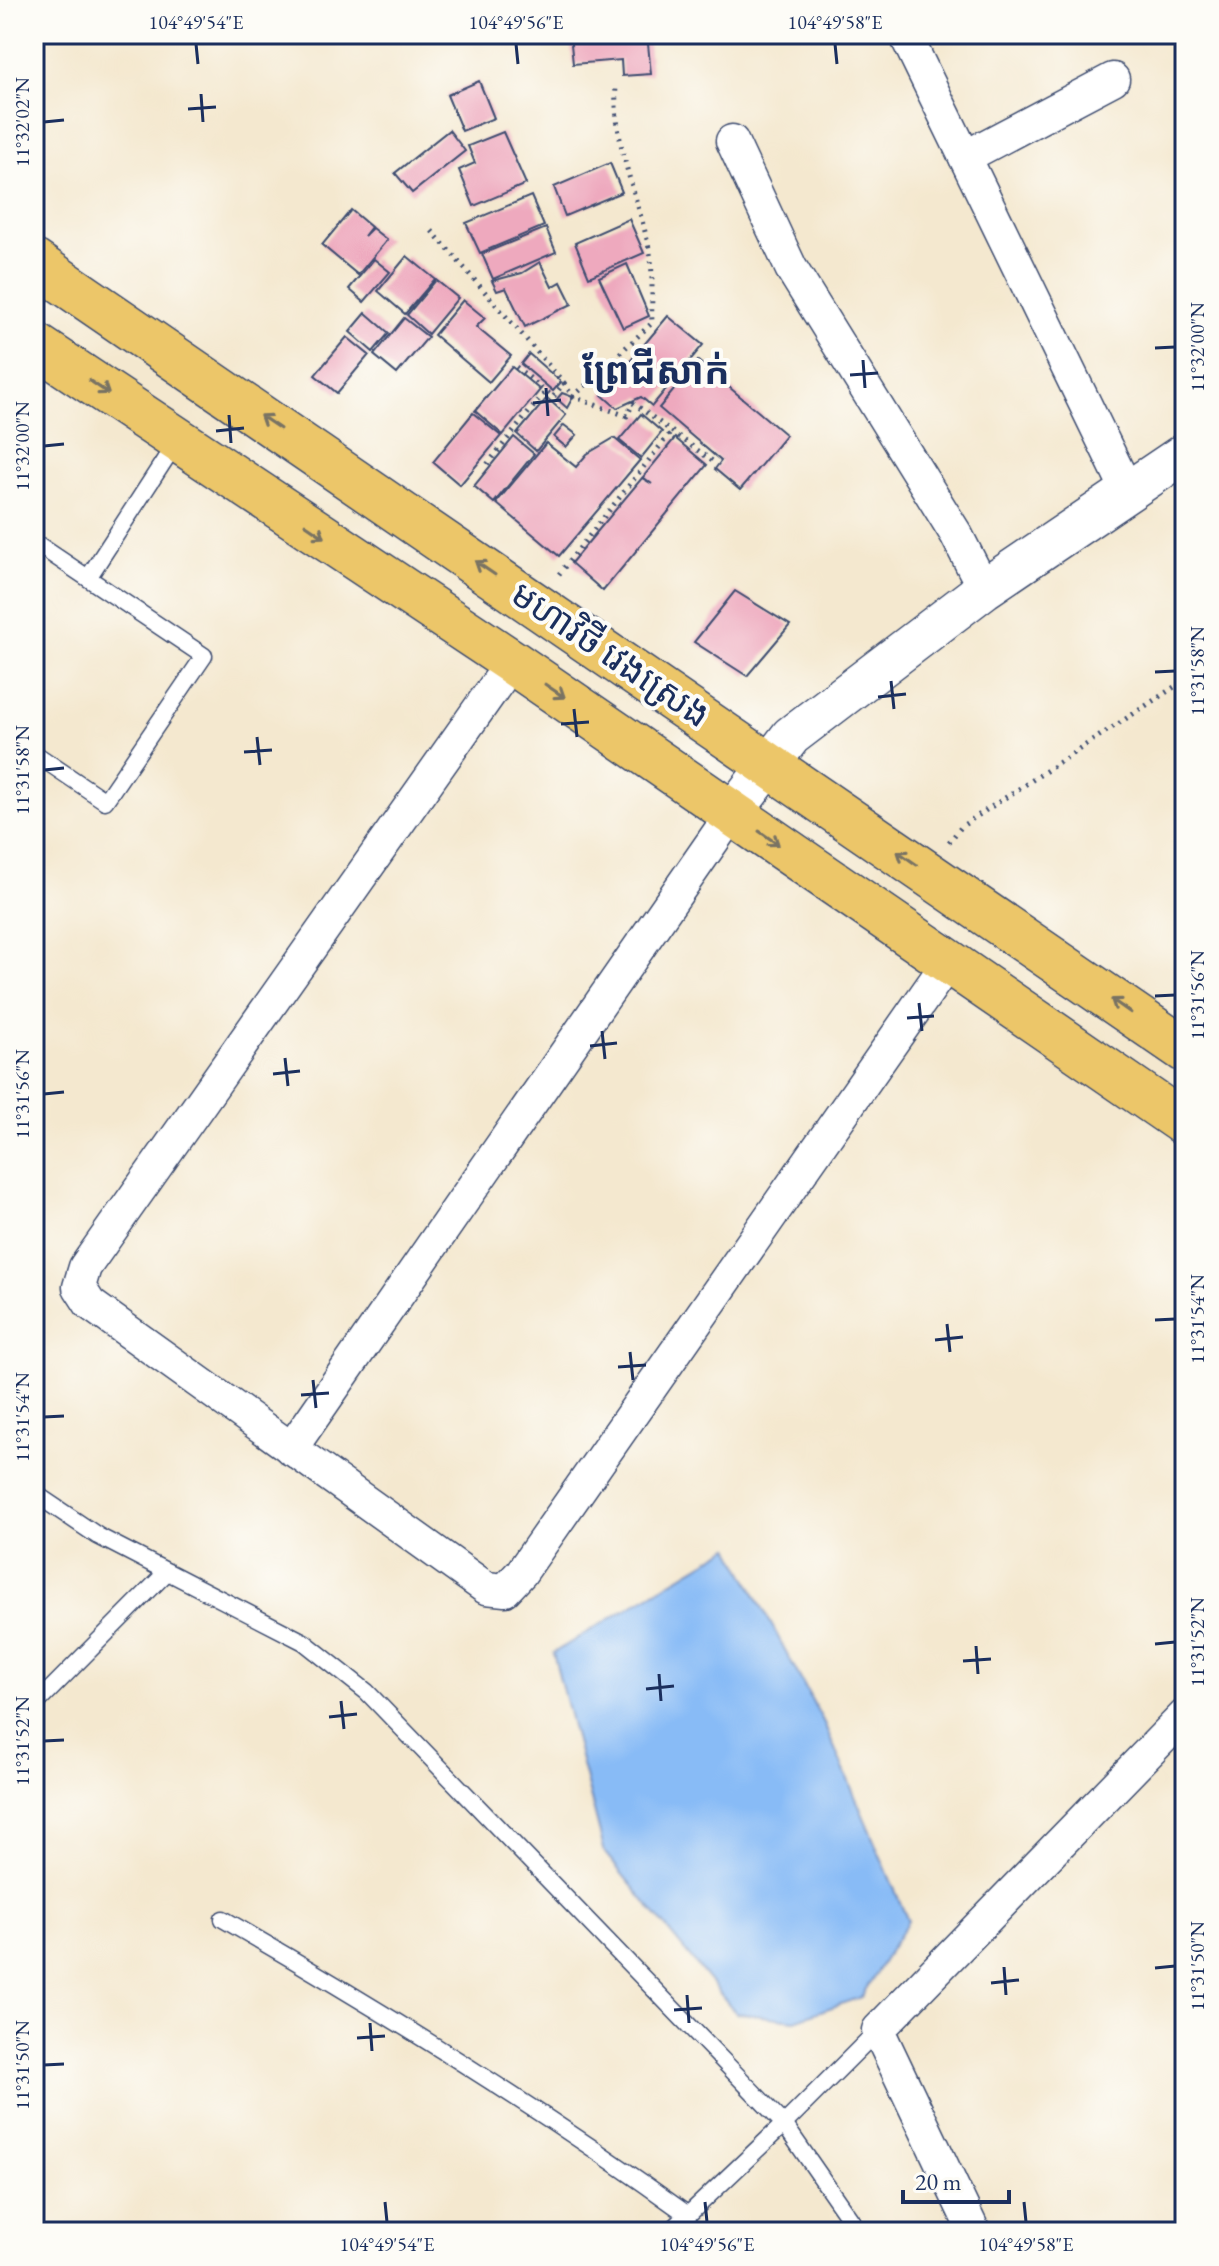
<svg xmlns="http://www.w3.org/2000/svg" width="1219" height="2266" viewBox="0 0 1219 2266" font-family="'EB Garamond','Noto Sans Khmer',serif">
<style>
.water{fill:#88bbf6;stroke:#5275aa;stroke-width:2}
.building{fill:#eea9be}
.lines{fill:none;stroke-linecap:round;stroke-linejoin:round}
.service-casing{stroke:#3c4b6f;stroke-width:19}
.minor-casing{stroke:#3c4b6f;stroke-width:35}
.tertiary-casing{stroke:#3c4b6f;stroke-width:43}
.primary-casing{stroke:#3c4b6f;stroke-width:47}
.path{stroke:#3c4b6f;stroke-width:5;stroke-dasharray:2 6;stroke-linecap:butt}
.service{stroke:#fff;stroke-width:16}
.minor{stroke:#fff;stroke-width:32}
.tertiary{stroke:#fff;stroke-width:40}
.primary{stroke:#ecc669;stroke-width:44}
.oneway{stroke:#797363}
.ticks{fill:none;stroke:#1b2f5e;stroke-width:3}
.labels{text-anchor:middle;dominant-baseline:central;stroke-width:8;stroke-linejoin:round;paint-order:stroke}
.street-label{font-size:36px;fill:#1b2f5e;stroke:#fdfcf7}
.neighbourhood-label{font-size:38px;font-weight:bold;fill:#1b2f5e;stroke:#fdfcf7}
.neatline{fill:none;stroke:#1b2f5e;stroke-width:3}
.ticks-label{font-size:20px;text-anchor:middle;fill:#1b2f5e}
</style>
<rect width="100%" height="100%" fill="#fdfcf7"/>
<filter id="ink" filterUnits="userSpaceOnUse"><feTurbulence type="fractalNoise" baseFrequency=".0125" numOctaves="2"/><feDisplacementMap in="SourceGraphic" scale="16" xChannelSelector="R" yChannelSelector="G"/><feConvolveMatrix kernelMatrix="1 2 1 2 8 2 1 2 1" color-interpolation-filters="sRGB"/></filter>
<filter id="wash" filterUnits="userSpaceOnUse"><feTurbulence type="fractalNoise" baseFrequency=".006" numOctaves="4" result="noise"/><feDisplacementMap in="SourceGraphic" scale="32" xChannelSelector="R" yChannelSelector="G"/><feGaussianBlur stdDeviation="1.8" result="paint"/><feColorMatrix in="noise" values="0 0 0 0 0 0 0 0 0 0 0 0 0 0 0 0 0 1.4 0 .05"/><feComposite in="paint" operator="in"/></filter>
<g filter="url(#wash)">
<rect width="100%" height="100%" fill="#f4e8cf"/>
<!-- water -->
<path class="water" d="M730,1547L824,1723L908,1921L861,1997L795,2020L736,2013L605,1853L553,1653Z"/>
<g id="blocks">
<!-- building -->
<g class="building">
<path d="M570,34H647L651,74L622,76L621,60L573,64Z"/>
<path d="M479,81L494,118L462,131L447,95Z"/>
<path d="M449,130L465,151L412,193L395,173Z"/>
<path d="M503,132L526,184L474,206L459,170L475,163L468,146Z"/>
<path d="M610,163L622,192L565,216L554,187Z"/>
<path d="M531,196L544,226L480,253L466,223Z"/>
<path d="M351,210L371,227L364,236L372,228L387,240L358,275L322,245Z"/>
<path d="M629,219L644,253L589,277L575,243Z"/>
<path d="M546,228L556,252L493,279L482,254Z"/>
<path d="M407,256L435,279L405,314L378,291Z"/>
<path d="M374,259L390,272L364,302L349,289Z"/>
<path d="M540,262L552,287L561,282L572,304L525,327L506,288L497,291L492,281L522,273Z"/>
<path d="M627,264L649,316L623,328L599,277Z"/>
<path d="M436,280L458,298L428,334L407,315Z"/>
<path d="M463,300L485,318L476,327L511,356L489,382L434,335Z"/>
<path d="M366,313L389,333L373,352L350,332Z"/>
<path d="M668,316L703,345L652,406L641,397L617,408L602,395Z"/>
<path d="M404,318L428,337L397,374L374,355Z"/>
<path d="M347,337L369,355L337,393L315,375Z"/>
<path d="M529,354L561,382L553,391L521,364Z"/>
<path d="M698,361L786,435L740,490L715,469L721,461L659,408Z"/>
<path d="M512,367L540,390L503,435L475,411Z"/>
<path d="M562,393L573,397L567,408L557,399Z"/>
<path d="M547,398L566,415L536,451L517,434Z"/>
<path d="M473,413L501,436L460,485L433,462Z"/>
<path d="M641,414L662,432L641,458L619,440Z"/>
<path d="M564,425L577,435L566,447L554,437Z"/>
<path d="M514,437L534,454L494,503L474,486Z"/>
<path d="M614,438L640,460L559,556L496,503L546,443L576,467L587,454Z"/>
<path d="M675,438L707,465L603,591L571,563L642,478L652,484L643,477Z"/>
<path d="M735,591L790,625L747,676L694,642Z"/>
</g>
</g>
</g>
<g filter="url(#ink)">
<use href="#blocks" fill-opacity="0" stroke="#3c4b6f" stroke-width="2"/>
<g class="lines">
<defs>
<g id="service">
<path d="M34,542L204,656L105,801L34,753"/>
<path d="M88,578L177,441"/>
<path d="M34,1493L98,1536L304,1642L367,1692L784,2124L878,2030"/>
<path d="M34,1706L167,1572"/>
<path d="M223,1919C383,2011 538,2107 688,2215"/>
<path d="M670,2232L784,2124L859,2232"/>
</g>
<g id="minor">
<path d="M905,34L1128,492"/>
<path d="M732,141L791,268L956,534L984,589"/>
<path d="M965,157L1113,79"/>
<path d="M512,662L85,1267L79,1287L90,1304L486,1588L505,1590L521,1573L949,961"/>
<path d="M291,1449L733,812"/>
<path d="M974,2232L878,2030L1185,1715"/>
</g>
<path id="tertiary" d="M733,812L791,736L984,589L1185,453"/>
<g id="primary">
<path d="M34,262L1185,1050"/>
<path d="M34,344L512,662L1185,1124"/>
</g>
</defs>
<!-- service casing -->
<use href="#service" class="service-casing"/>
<!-- minor casing -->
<use href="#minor" class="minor-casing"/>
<!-- tertiary casing -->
<use href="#tertiary" class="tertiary-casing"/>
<!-- primary casing -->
<use href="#primary" class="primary-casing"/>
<!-- path -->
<g class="path">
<path d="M432,231L564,383L553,397L546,391L485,467"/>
<path d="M516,367L546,391"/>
<path d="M564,383L573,397L627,416L633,403L715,463"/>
<path d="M573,397L652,323C651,299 654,271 649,248C636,190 613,145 616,84"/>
<path d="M559,574L672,431"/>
<path d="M949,842L962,826L1185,680"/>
</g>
<!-- service -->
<use href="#service" class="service"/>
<!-- minor -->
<use href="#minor" class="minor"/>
<!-- tertiary -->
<use href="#tertiary" class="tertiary"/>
<!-- primary -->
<use href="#primary" class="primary"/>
</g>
<!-- one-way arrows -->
<defs><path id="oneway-shaft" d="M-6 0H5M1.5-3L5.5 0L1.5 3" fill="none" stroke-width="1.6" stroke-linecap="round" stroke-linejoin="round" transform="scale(2)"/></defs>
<g class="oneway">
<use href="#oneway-shaft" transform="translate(99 387) rotate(34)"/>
<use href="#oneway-shaft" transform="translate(270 422) rotate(-146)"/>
<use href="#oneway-shaft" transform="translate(315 531) rotate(34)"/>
<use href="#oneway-shaft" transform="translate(485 568) rotate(-146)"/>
<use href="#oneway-shaft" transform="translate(555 691) rotate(34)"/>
<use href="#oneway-shaft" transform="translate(769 838) rotate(35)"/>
<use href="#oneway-shaft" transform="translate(907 858) rotate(-145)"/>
<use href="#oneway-shaft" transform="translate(1121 1006) rotate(-145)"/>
</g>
</g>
<!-- ticks -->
<path class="ticks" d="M196,44L198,64M516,44L518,64M835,44L837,64M201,94L203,122M188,109L216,107M44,122L64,120M1155,348L1175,347M863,360L865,388M850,375L878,373M546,388L548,416M533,403L561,400M229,415L231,443M216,431L244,428M44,446L64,444M1155,672L1175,671M891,681L894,709M878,697L906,694M574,709L577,737M561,724L589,722M257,737L260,765M244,752L272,750M44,770L64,768M1155,996L1175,995M919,1003L922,1031M907,1018L934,1016M602,1031L605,1059M590,1046L617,1043M285,1058L288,1086M273,1074L300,1071M44,1094L64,1092M1155,1320L1175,1319M947,1324L950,1352M935,1340L963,1337M630,1352L633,1380M618,1367L646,1365M313,1380L316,1408M301,1395L329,1393M44,1417L64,1416M1155,1644L1175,1642M976,1646L978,1674M963,1661L991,1659M659,1674L661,1701M646,1689L674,1686M341,1701L344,1729M329,1717L357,1714M44,1741L64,1740M1004,1967L1006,1995M1155,1968L1175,1966M991,1983L1019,1980M687,1995L689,2023M674,2010L702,2008M370,2023L372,2051M357,2038L385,2036M44,2065L64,2064M385,2202L387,2222M705,2202L707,2222M1024,2202L1026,2222"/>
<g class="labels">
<!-- street labels -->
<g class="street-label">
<text transform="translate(611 654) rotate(34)">មហាវិថី វេងស្រេង</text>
</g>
<!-- neighbourhood labels -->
<g class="neighbourhood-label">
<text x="656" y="370">ព្រែជីសាក់</text>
</g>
</g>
<!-- margin -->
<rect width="1219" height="2266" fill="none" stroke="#fdfcf7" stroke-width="88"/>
<!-- scale -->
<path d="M903 2190v12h106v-12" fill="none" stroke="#1b2f5e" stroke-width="4"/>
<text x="915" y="2190" font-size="24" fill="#1b2f5e" stroke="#fdfcf7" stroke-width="6" paint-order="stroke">20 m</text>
<rect x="44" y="44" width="1131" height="2178" class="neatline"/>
<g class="ticks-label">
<text x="196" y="29">104°49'54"E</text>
<text x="516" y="29">104°49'56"E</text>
<text x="835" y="29">104°49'58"E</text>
<text transform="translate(22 122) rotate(-90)" y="7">11°32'02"N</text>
<text transform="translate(1197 347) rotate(-90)" y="7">11°32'00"N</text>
<text transform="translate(22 446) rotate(-90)" y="7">11°32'00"N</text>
<text transform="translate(1197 671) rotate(-90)" y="7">11°31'58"N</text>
<text transform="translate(22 770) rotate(-90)" y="7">11°31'58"N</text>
<text transform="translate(1197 995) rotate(-90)" y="7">11°31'56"N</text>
<text transform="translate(22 1094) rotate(-90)" y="7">11°31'56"N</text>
<text transform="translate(1197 1319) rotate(-90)" y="7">11°31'54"N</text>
<text transform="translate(22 1417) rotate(-90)" y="7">11°31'54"N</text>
<text transform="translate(1197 1642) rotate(-90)" y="7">11°31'52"N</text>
<text transform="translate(22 1741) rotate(-90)" y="7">11°31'52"N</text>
<text transform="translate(1197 1966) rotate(-90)" y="7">11°31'50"N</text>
<text transform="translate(22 2065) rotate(-90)" y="7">11°31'50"N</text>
<text x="387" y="2251">104°49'54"E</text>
<text x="707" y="2251">104°49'56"E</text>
<text x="1026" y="2251">104°49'58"E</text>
</g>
</svg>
